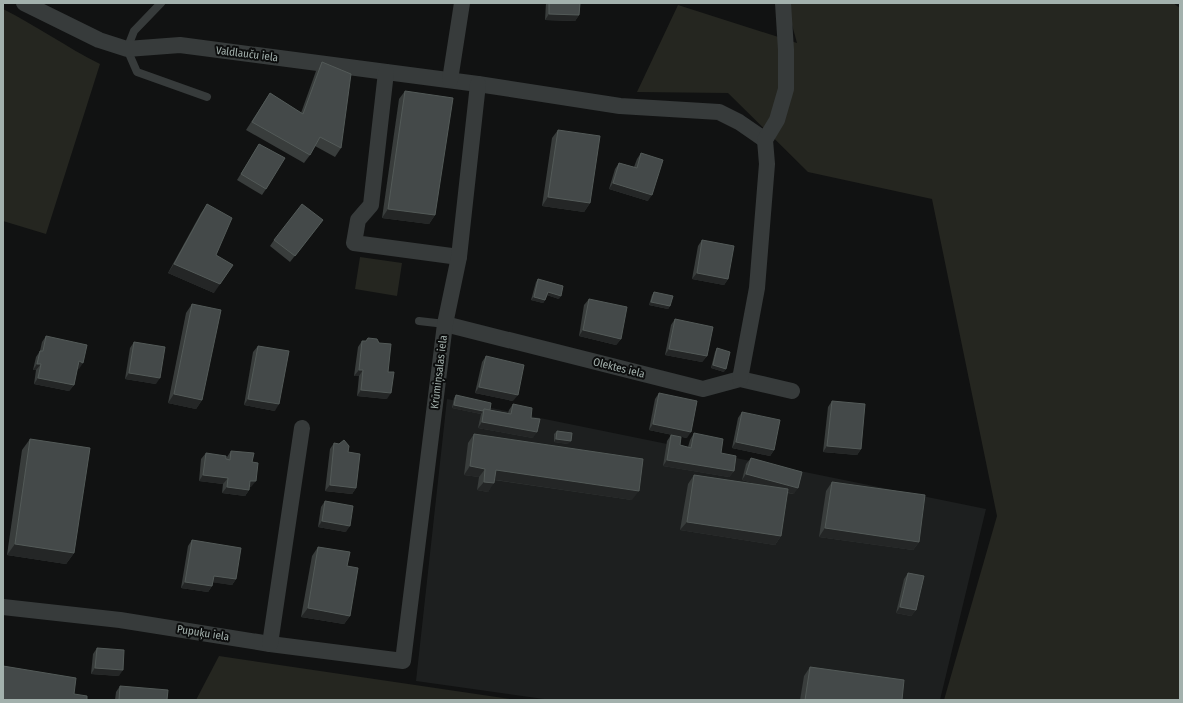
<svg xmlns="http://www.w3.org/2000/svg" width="1183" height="703" viewBox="0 0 1183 703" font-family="'Fira Sans Condensed',sans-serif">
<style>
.built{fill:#1d1f1f}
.green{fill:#252620}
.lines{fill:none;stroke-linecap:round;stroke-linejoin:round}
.lane{stroke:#373b3b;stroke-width:8}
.street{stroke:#373b3b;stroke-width:16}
.wall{fill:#393d3c}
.shaded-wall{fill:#242626}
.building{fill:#444949;stroke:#535a58}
.labels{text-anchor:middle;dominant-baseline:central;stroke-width:4;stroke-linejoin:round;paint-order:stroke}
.street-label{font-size:11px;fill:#a3b1ad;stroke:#0c0d0d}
</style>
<rect width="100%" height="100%" fill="#111212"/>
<!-- built -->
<path class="built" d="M447,399L986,509L940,700H551L416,681Z"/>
<!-- green -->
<g class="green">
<path d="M786,3H1173L1180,8V700H944L997,516L932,199L808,172L728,93L637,92L678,5L797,43Z"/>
<path d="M3,9C37,26 66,47 100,64L46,234L3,221Z"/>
<path d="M360,257L402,263L397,296L355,289Z"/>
<path d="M219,656L516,700H196Z"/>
</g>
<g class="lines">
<!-- lane -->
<g class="lane">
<path d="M161,3L134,31L127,49L137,72L207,97"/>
<path d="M419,321L445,324"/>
</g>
<!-- street -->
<g class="street">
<path d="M24,3L99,40L127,49L180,45L478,84L620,106L719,112L739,122L765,140"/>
<path d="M386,72L371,205L358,220L354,243L459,257"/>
<path d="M450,80L462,3"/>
<path d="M445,324L703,389L740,379L792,391"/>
<path d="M740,379L757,288L767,164L765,140L777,120L786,89V50L783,3"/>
<path d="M3,607L120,620L270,644L403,661L445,324L459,257L478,84"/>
<path d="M270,644L302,428"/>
</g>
</g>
<!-- wall -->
<g class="wall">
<path d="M546,3H580L579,15L575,21L545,20Z"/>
<path d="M322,62L341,148L335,157L315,146L310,155L304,163L246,130L270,93L301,113L316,71Z"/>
<path d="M405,91L435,215L429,224L382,218L399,99Z"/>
<path d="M558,130L590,203L584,212L542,206L552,138Z"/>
<path d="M259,144L266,189L262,195L237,180Z"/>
<path d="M641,153L648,201L609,189L615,169L619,163L634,167L637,159Z"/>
<path d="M207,204L214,293L168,273L201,213Z"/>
<path d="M323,220L290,262L270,246L274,240Z"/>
<path d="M702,240L728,279L724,285L692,279L698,246Z"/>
<path d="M538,279L559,299L547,295L545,300L543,303L531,300L536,282Z"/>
<path d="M654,292L670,306L668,309L649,305L652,295Z"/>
<path d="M589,299L621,339L616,345L579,336L584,305Z"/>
<path d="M192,304L202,400L196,409L168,403L186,313Z"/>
<path d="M675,319L707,356L702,362L665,355L671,325Z"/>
<path d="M46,336L79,369L77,368L74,385L69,391L34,384L36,370H33L36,357L40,351L42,342Z"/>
<path d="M362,341L388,372L387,399L357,396L359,376H354L358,347Z"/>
<path d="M134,342L156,384L125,379L130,348Z"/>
<path d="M258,346L275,411L244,405L253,352Z"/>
<path d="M717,348L724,372L711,368L715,352Z"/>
<path d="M486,356L513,401L475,393L482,362Z"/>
<path d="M659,393L687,438L649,430L655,399Z"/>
<path d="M456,395L490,410L508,413L509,410L513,404L531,418L533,438L478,428L481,414L452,408L454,398Z"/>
<path d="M832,401L861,449L857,455L823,452L828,407Z"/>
<path d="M742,412L774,450L770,456L732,448L738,418Z"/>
<path d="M557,431L568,444L554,442V434Z"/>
<path d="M694,433L721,453L734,471L729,477L663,466L667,441L671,435L680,445L688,447L690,440Z"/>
<path d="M474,434L632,500L494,480L488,492L477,490L479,477L464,475L468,443Z"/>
<path d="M30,439L74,553L66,564L7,555L22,450Z"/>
<path d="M334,443L348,452L356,488L352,494L325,491L330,449Z"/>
<path d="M231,451L252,462L251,487H249V490L245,496L222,493L223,484L199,481L201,459L206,453L226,459L227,457Z"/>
<path d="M751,458L794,494L787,493L781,536L775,545L680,530L688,484L694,475L762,485L742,480L746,464Z"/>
<path d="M832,482L919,542L913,550L819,537L826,491Z"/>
<path d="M325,501L346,532L318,527L321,507Z"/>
<path d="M192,540L236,579L232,585L213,582L212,586L208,592L181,588L188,546Z"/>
<path d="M318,547L347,566L350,616L344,624L301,617L312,556Z"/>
<path d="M908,573L916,610L911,616L896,613L904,579Z"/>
<path d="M97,648L119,676L91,674L93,654Z"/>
<path d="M810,667L902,700H800L804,676Z"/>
<path d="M120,686L167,700H115L116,692Z"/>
</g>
<!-- shaded-wall -->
<g class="shaded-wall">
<path d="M549,14L579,15L575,21L545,20Z"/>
<path d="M613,183L652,195L648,201L609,189Z"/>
<path d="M548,197L590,203L584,212L542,206Z"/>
<path d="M388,209L435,215L429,224L382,218Z"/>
<path d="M174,264L233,265L214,293L168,273Z"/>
<path d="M697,273L728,279L724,285L692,279Z"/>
<path d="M548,292L561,296L559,299L546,295Z"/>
<path d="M534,297L545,300L543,303L531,300Z"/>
<path d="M651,302L670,306L668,309L649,305Z"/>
<path d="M583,330L621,339L616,345L579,336Z"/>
<path d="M669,349L707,356L702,362L665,355Z"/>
<path d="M79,361L83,363L79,369L75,367Z"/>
<path d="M37,364H41L36,370H33Z"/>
<path d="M713,365L726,369L724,372L711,368Z"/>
<path d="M359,370H363L359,376H354Z"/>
<path d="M129,373L160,378L156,384L125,379Z"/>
<path d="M38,378L74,385L69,391L34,384Z"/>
<path d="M479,387L518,395L513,401L475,393Z"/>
<path d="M361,390L391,393L387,399L357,396Z"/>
<path d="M174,394L202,400L196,409L168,403Z"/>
<path d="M248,399L279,404L275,411L244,405Z"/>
<path d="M454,405L483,411L481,414L452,408Z"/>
<path d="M482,422L537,432L533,438L478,428Z"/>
<path d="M653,424L691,432L687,438L649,430Z"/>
<path d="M556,439L571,441L568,444L554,442Z"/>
<path d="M736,442L774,450L770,456L732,448Z"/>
<path d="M827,446L861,449L857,455L823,452Z"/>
<path d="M667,460L734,471L729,477L663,466Z"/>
<path d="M470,466L485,469L479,477L464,475Z"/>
<path d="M496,470L639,491L632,500L490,479Z"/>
<path d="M746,474L798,488L794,494L742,480Z"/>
<path d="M203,475L228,478L223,484L199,481Z"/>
<path d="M250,481H256L251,487H246Z"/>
<path d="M484,482L494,483L488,492L477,490Z"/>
<path d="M330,485L356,488L352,494L325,491Z"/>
<path d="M227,487L249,490L245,496L222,493Z"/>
<path d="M322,521L350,526L346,532L318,527Z"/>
<path d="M687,522L781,536L775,545L680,530Z"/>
<path d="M825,528L919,542L913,550L819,537Z"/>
<path d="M15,544L74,553L66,564L7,555Z"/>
<path d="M214,576L236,579L232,585L210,582Z"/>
<path d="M185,582L212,586L208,592L181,588Z"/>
<path d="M900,607L916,610L911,616L896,613Z"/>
<path d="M308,608L350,616L344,624L301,617Z"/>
<path d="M95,668L123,670L119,676L91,674Z"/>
</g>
<!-- building -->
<g class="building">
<path d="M549,3H580L579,15L549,14Z"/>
<path d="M322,62L351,74L341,148L320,137L310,155L252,122L270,93L303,114Z"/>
<path d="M405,91L453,98L435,215L388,209Z"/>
<path d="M558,130L600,136L590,203L548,197Z"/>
<path d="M259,144L285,158L266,189L241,174Z"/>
<path d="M641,153L663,160L652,195L613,183L619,163L637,168Z"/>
<path d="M207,204L232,218L216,255L233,265L220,284L174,264Z"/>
<path d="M302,204L323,220L295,256L274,240Z"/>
<path d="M702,240L734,246L728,279L697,273Z"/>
<path d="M538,279L563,286L561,296L548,292L545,300L534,297Z"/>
<path d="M654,292L673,296L670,306L651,302Z"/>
<path d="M589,299L627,307L621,339L583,330Z"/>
<path d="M192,304L221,310L202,400L174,394Z"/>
<path d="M675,319L713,327L707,356L669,349Z"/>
<path d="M46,336L87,345L83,363L79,361L74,385L38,378L41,364H37L40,351H43Z"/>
<path d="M368,338L377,339L379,343L391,344L388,372H394L391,393L361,390L363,370H359L362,341H366Z"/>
<path d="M134,342L165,347L160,378L129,373Z"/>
<path d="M258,346L289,351L279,404L248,399Z"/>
<path d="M717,348L730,352L726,369L713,365Z"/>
<path d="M486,356L524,365L518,395L479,387Z"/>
<path d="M659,393L697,401L691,432L653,424Z"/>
<path d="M456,395L491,403L490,410L484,409L483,411L454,405Z"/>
<path d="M832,401L865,404L861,449L827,446Z"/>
<path d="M513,404L532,408L531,418L540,419L537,432L482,422L484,409L511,414Z"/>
<path d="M742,412L780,420L774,450L736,442Z"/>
<path d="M557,431L572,433L571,441L556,439Z"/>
<path d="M694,433L723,439L721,453L736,456L734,471L667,460L671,435L681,437L680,445L691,448Z"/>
<path d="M474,434L643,459L639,491L496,470L494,483L484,482L485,469L470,466Z"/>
<path d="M30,439L90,448L74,553L15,544Z"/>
<path d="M344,440L349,446L348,452L360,454L356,488L330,485L334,443L339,444Z"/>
<path d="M231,451L254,453L252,462L258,463L256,481H250L249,490L227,487L228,478L203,475L206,453L226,456V459L230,460Z"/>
<path d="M751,458L802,472L798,488L746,474Z"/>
<path d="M694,475L788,489L781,536L687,522Z"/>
<path d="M832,482L925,495L919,542L825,528Z"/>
<path d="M325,501L353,506L350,526L322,521Z"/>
<path d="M192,540L241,548L236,579L214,576L212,586L185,582Z"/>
<path d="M318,547L350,552L347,566L358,568L350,616L308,608Z"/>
<path d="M908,573L924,576L916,610L900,607Z"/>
<path d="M97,648L124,650L123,670L95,668Z"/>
<path d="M3,666L76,678L74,694L87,696V700H3Z"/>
<path d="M810,667L904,680L902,700H805Z"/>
<path d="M120,686L168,690L167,700H119Z"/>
</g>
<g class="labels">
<!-- street labels -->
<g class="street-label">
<text transform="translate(247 54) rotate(7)">Valdlauču iela</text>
<text transform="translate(619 368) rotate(14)">Olektes iela</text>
<text transform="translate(439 372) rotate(-83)">Krūmiņsalas iela</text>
<text transform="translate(203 633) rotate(9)">Pupuķu iela</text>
</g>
</g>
<!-- border -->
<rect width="1183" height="703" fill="none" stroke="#a3b1ad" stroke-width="8"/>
</svg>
